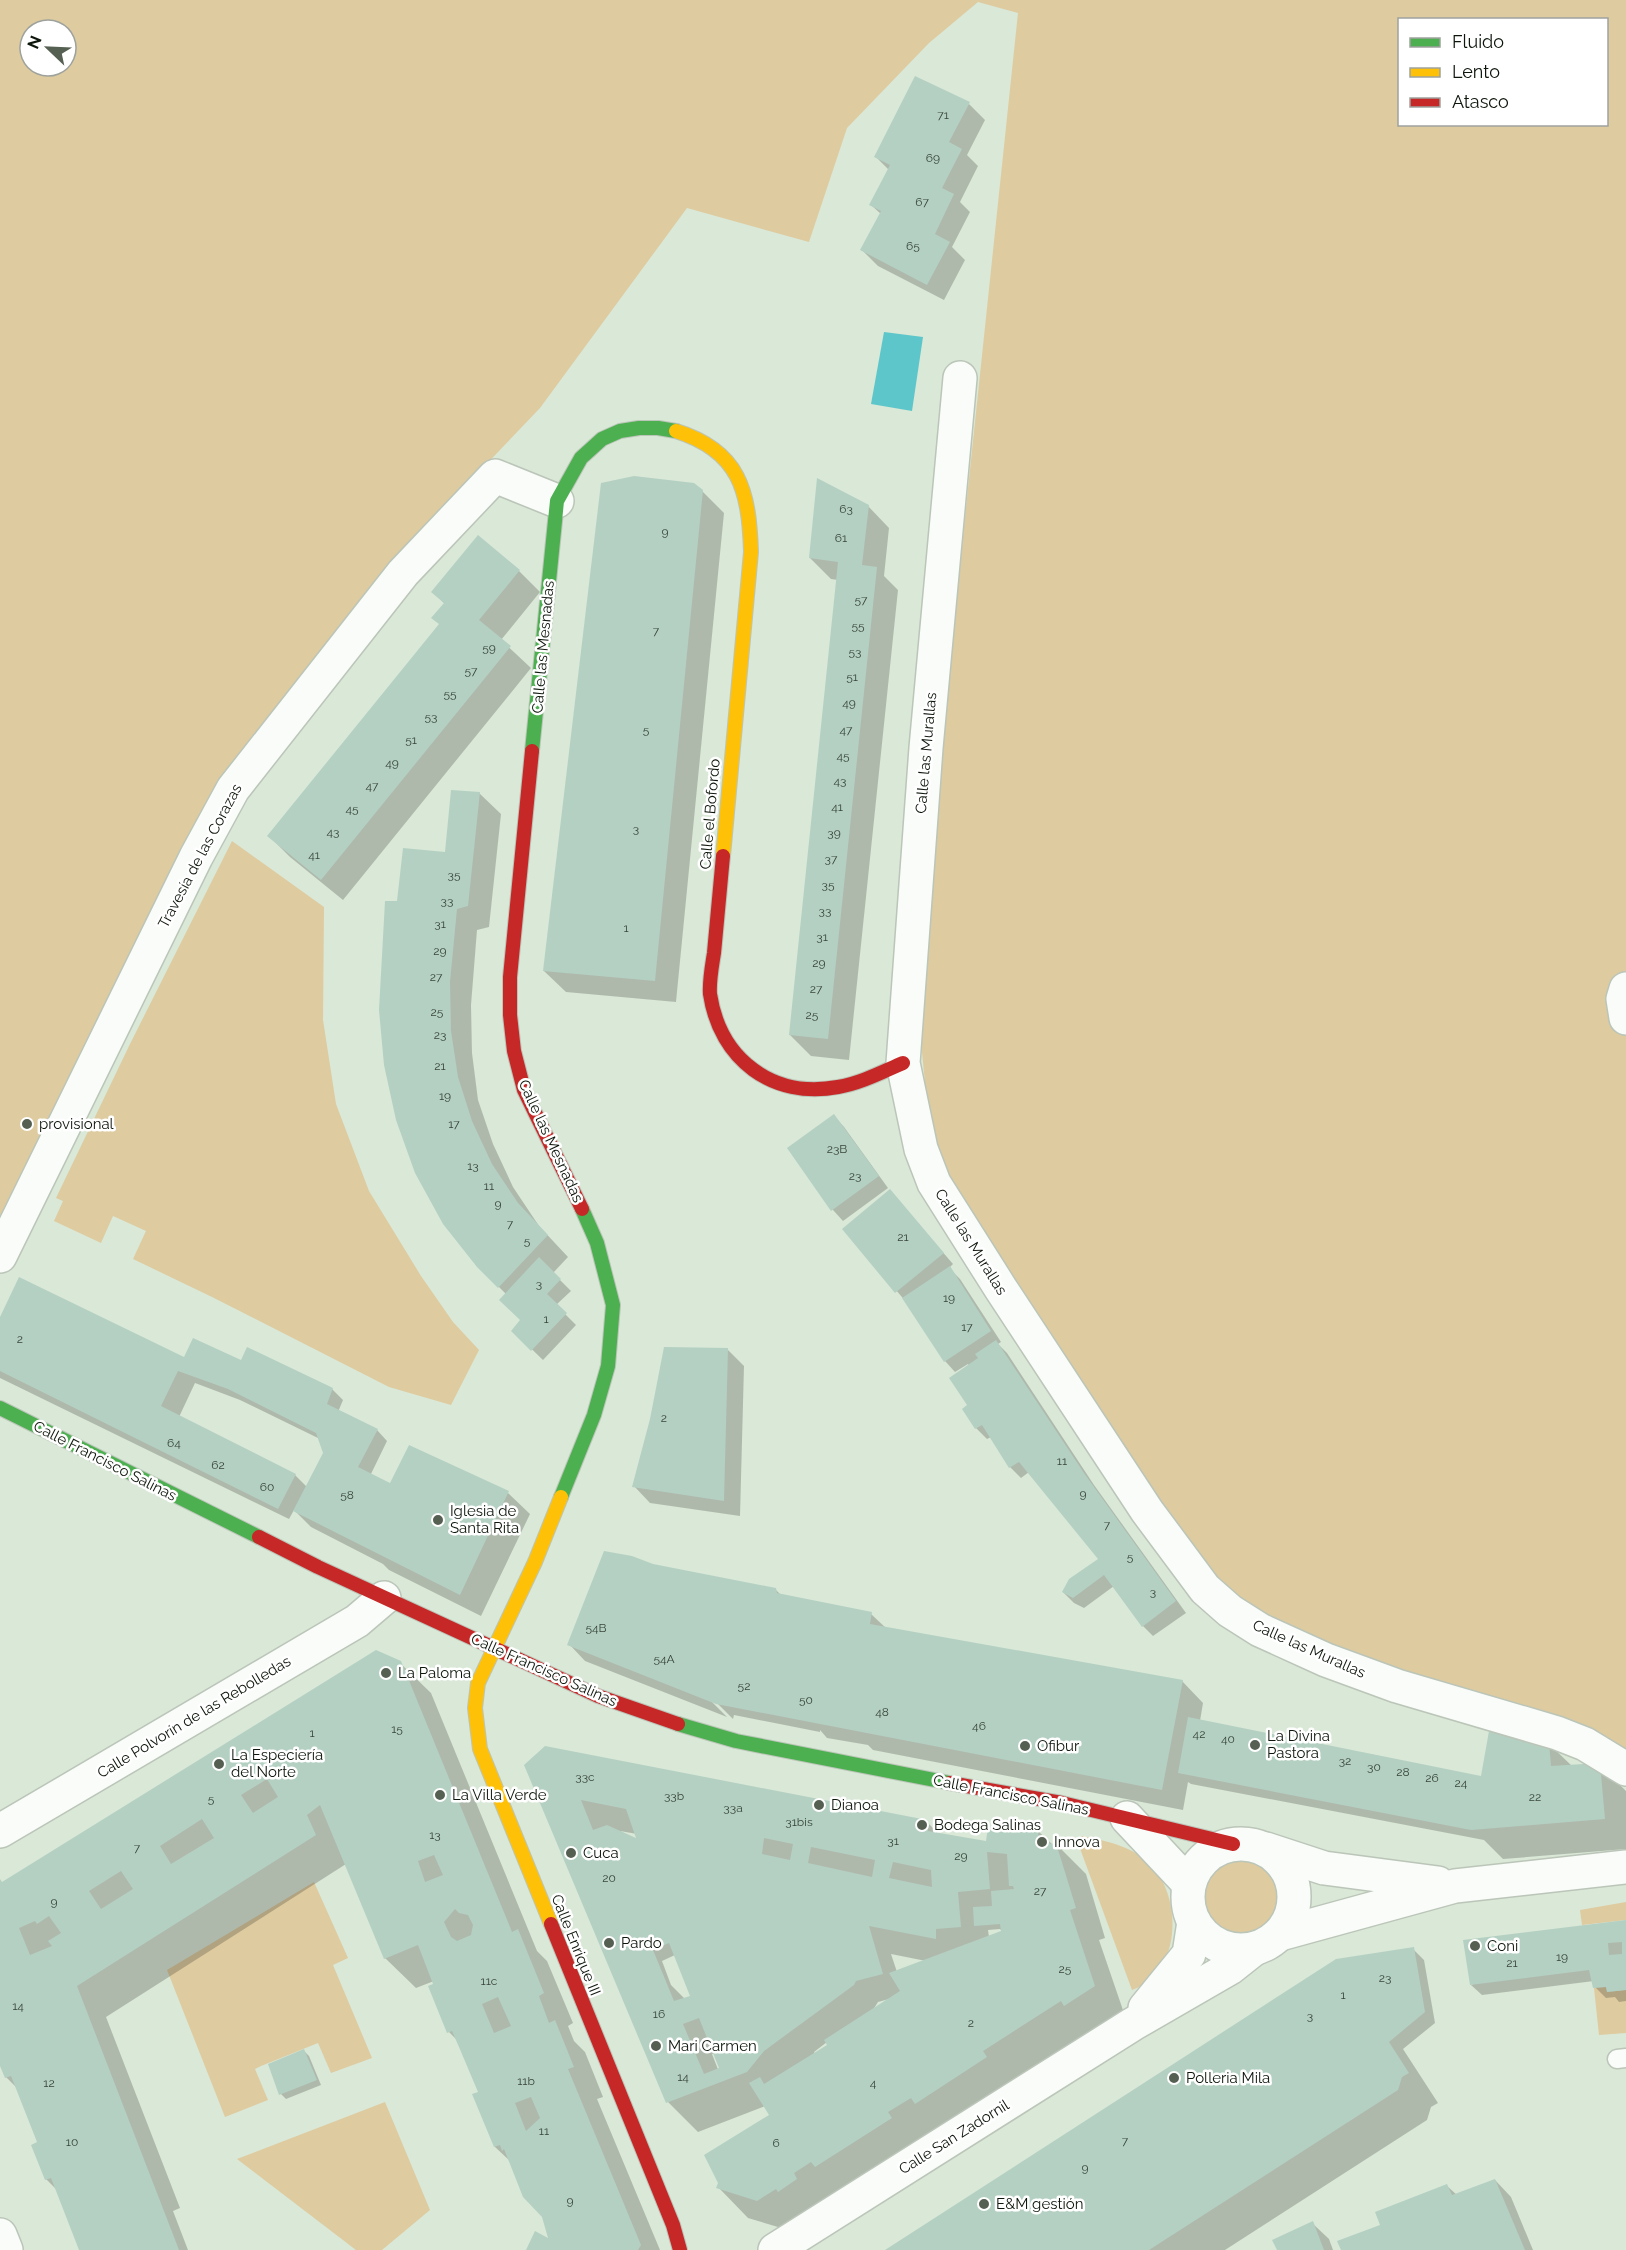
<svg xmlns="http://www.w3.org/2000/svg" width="1626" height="2250" viewBox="0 0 1626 2250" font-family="Raleway,sans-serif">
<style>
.green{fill:#decba0;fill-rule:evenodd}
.water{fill:#5dc6ca}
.shadow{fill:#0003;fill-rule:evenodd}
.building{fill:#b4d0c2;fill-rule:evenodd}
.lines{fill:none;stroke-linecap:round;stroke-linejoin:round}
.lane-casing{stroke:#bbc5b8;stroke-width:21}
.street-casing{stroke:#bbc5b8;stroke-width:36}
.fast-casing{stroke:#bbc5b8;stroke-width:16}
.slow-casing{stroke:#bbc5b8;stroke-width:16}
.jam-casing{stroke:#bbc5b8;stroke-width:16}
.lane{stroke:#f9fcf9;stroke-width:18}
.street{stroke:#f9fcf9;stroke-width:33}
.fast{stroke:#4caf50;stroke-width:14}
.slow{stroke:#ffc107;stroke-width:14}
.jam{stroke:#c62828;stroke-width:14}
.poi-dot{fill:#556052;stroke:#fff;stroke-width:2}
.labels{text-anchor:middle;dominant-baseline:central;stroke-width:5;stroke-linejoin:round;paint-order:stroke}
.number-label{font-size:12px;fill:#374439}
.street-label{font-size:15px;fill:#0d160b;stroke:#fff}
.poi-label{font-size:15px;fill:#0d160b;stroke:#fff;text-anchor:start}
</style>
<rect width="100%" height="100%" fill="#dae8d7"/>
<!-- green -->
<g class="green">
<path d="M0,0H1626V1753L1333,1655L1264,1617L1216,1582L1141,1484L948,1182L929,1123L921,1042L925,898L1018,13L978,2L929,43L847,128L809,242L687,208L540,408L372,584L254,736L194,831L0,1235ZM1400,20H1606V124H1400ZM30,30H66V66H30Z"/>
<path d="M232,841L324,907L323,1020L336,1104L369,1191L421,1276L453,1322L479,1350L451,1405L389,1387L212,1297L133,1259L146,1231L113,1216L101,1243L54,1221L63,1201L56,1198L130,1044Z"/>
<path d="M1082,1836C1108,1841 1135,1847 1153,1867C1183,1902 1180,1974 1132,1990L1078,1843Z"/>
<circle cx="1241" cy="1895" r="39"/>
<path d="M314,1882L348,1958L333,1965L372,2058L331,2073L318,2043L261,2066L255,2069L268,2100L225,2117L167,1970Z"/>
<path d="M1626,1902V1920L1582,1925L1580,1910Z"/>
<path d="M1606,1987L1607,1992L1626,1990V2033L1599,2035L1594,1988Z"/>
<path d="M385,2102L430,2210L382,2250H356L237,2159Z"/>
</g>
<!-- water -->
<path class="water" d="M884,332L923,337L912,411L871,404Z"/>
<!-- shadow -->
<g class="shadow">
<path d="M969,104L985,120L967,155L978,166L960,202L970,212L952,247L965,260L944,300L878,266L862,250L881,214L871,205L889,170L876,157Z"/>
<path d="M702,491L724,513L676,1002L566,992L544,971Z"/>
<path d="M868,506L889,528L884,576L898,590L849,1060L811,1056L790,1035L838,580L831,579L810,558Z"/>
<path d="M519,571L540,592L501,640L531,668L343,900L290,857L269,836L440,625L445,604L433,592Z"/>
<path d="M479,793L501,814L489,927L477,930L471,1005L472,1053L478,1100L493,1144L513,1187L539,1226L568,1257L553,1273L571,1291L556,1305L576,1325L543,1360L513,1331L522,1320L506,1294L478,1266L398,903L446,854Z"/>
<path d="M834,1116L844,1127L888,1188L843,1221L833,1210L789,1149Z"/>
<path d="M890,1191L953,1264L949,1268L960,1279L1001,1342L998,1344L1007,1353L1094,1485L1186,1613L1153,1636L1143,1626L1114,1586L1084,1608L1074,1603L1063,1592L1100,1559L1029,1472L1021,1478L1010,1467L991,1437L987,1439L976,1428L964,1409L969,1405V1366L968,1364L955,1372L945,1361L907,1303L844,1229Z"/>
<path d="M0,1321L183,1358L242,1362L332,1389L343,1400L338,1412L377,1430L387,1441L370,1476L397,1489L409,1447L508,1493L530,1514L481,1616L389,1570L383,1564L311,1527L294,1510L289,1519L0,1378ZM195,1383L240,1400L320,1439L326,1451L307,1487L295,1475L179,1417Z"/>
<path d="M728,1350L744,1366L740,1516L650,1503L634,1486L652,1419Z"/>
<path d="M652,1566L775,1589L781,1595L871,1614L887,1629L1182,1681L1203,1703L1200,1721L1480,1778L1548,1743L1572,1766L1599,1764L1626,1791V1849L1503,1859L1484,1840L1191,1784L1188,1782L1183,1810L873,1750L868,1745L827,1738L820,1730V1732L734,1715L733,1719L712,1698L710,1700L727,1717L585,1661L569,1644Z"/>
<path d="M400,1663L431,1693L537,1951L547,1961L573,2023L568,2026L574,2041L585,2052L603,2097L597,2099L660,2250H527L551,2241L543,2217L511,2162L495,2147L474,2095L480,2092L459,2042L449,2032L434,1981L416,1988L385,1958L346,1864L106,2017L180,2208L173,2211L188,2250H81L58,2191L46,2179L39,2143L18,2089L6,2077L0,2062V1881L2,1883Z"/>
<path d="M526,1765L927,1822L939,1834L987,1843L1006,1832L1038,1831L1053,1845L1056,1844L1086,1874L1105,1938L1099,1940L1125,2016L788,2230L748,2218L718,2187L771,2115L765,2106L698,2132L668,2102ZM620,1831L637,1834L639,1841ZM1000,1929L1003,1932L989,1937L988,1930ZM891,1954L926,1961L897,1972ZM675,1955L692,1997L685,1999L671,1985L662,1961ZM889,1999L873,2010L878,2002ZM827,2042L829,2045L815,2054L814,2052ZM715,2053L722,2071L719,2072L712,2054Z"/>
<path d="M1626,1922V2001L1619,2002L1615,1997L1606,1998L1595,1987L1594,1981L1482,1995L1471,1985Z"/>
<path d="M1413,1949L1424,1960L1435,2023L1403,2049L1438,2103L1431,2107L1427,2120L1225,2250H887Z"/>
<path d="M304,2051L309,2056L321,2085L286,2099L281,2094Z"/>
<path d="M1495,2180L1511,2197L1533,2250H1342L1447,2186L1457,2195Z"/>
<path d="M1312,2223L1329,2239L1333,2250H1279Z"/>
</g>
<!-- building -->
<g class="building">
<path d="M915,76L970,102L949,142L962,149L942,188L954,194L935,234L950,242L927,285L860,250L881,211L869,205L890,165L874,157Z"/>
<path d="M634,476L694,483L703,490L655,981L543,971L601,483Z"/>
<path d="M817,478L869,505L862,565L877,567L828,1039L789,1035L838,562L809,558Z"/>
<path d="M478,535L520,570L479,620L511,646L321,880L267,836L439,624L431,618L444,603L431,592Z"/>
<path d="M451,790L480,792L468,906L457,909L450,982L451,1031L458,1077L472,1121L492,1164L518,1203L548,1235L498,1288L477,1267L443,1224L415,1173L396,1120L384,1065L379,1010L385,901H397L403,848L445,852Z"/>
<path d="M834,1114L879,1176L831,1211L787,1148Z"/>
<path d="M890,1189L944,1253L895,1293L842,1229Z"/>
<path d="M539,1257L561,1279L547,1294L567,1313L531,1351L511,1331L520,1320L499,1300Z"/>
<path d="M950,1266L991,1331L944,1362L902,1298Z"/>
<path d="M19,1277L184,1357L193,1338L241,1360L247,1347L333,1388L327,1404L378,1429L358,1467L390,1483L409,1445L509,1491L460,1595L293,1511L323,1453L316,1433L228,1389L178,1371L161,1406L296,1474L278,1509L0,1371V1317Z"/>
<path d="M996,1340L1084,1473L1176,1601L1142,1627L1104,1575L1073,1598L1062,1592L1069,1579L1098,1559L1019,1462L1009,1468L982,1425L975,1429L962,1409L967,1405L949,1378L978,1358L975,1354Z"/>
<path d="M664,1347L728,1348L724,1501L632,1487L650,1419Z"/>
<path d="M604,1551L632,1556L653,1564L776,1588L777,1593L872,1612L870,1624L1183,1680L1162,1790L716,1704L567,1645Z"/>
<path d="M376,1650L401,1661L512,1932L518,1929L544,1993L539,1996L549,2023L555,2020L574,2067L568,2069L641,2245L638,2250H526L535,2231L548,2238L542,2217L523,2197L504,2149L502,2151L500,2145L494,2147L472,2094L478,2092L459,2047L452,2031L447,2033L428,1986L433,1984L418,1945L384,1959L320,1805L307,1815L316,1835L77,1986L179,2250H79L51,2178L45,2180L31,2145L37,2142L11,2076L5,2078L0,2066V1879L2,1882ZM267,1779L278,1797L253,1813L241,1795ZM202,1819L214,1838L171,1864L160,1846ZM434,1855L443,1875L425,1882L418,1861ZM121,1871L133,1889L101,1909L89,1891ZM455,1909L459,1913L468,1915L473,1925L471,1935L457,1941L451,1937L444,1922ZM49,1916L61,1933L48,1941L52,1946L30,1955L19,1928L35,1921L37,1924ZM498,1997L511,2026L494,2033L482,2004ZM531,2097L540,2118L526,2131L515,2103Z"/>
<path d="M1188,1717L1481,1776L1489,1731L1549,1742L1551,1766L1600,1763L1605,1819L1471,1830L1178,1773Z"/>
<path d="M545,1746L927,1820L928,1831L986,1841L988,1827L1005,1830L1006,1824L1039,1830L1038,1835L1047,1837L1050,1844L1056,1843L1076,1908L1070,1910L1095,1986L1064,2006L1061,2001L983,2051L987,2057L915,2104L911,2098L888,2112L892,2118L815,2167L811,2162L794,2173L797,2179L778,2192L776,2189L757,2201L716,2188L718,2183L704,2155L769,2115L749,2083L760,2077L764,2084L827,2045L824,2040L900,1991L889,1973L1001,1931L1000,1924L974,1926L973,1907L992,1906L991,1891L1014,1889L1013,1886H1009L1007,1854L987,1852L990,1889L958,1892L961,1927L936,1929V1939L869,1926L883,1974L856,1981L854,1985L764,2051L747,2072L666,2103L524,1765ZM581,1800L626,1809L636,1838L607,1825L593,1830ZM764,1838L793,1844L790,1860L762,1854ZM811,1847L875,1860L872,1877L808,1863ZM893,1862L931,1870L932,1887L889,1878ZM669,1943L690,1996L674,2001L653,1950ZM699,2018L719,2068L704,2074L683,2024Z"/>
<path d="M1626,1920V1990L1607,1992L1606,1987L1593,1988L1589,1970L1470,1985L1463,1940ZM1622,1942V1954L1609,1955L1608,1943Z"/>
<path d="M1414,1947L1425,2012L1389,2042L1409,2073L1402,2077L1398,2090L1149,2250H885L1336,1959Z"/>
<path d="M304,2049L317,2080L279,2095L268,2064Z"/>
<path d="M1495,2179L1525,2250H1341L1337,2241L1380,2225L1375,2212L1447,2184L1452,2195Z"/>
<path d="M1313,2221L1324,2250H1277L1272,2240Z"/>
</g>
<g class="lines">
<defs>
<path id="lane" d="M1617,2059L1626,2058"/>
<g id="street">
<path d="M960,378L926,748L903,1063L921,1149L934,1183L1001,1289L1147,1511L1205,1589L1230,1611L1260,1630L1326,1660L1397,1686L1557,1733L1585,1744L1626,1769"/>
<path d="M1626,989L1623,999L1626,1018"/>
<path d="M0,1256L196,857L233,789L403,573L495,476L557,501"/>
<path d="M1127,1818L1189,1884"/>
<path d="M0,1831L357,1621L384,1598"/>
<circle cx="1241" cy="1897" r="53"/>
<path d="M1266,1849L1324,1868L1438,1883"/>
<path d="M1280,1934L1455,1886L1626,1867"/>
<path d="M1145,2008L1189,1954L1194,1922"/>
<path d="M0,2235L6,2250"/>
<path d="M775,2250L1133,2024L1230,1968L1254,1949"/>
</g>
<g id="fast">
<path d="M532,751L557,501L581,458L602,439L620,431L639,428H658L676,431"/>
<path d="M0,1408L259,1537"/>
<path d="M561,1497L594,1415L608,1366L613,1305L597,1243L582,1209"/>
<path d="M678,1724L736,1741L950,1783"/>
</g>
<g id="slow">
<path d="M676,431C740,451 749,491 751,552L723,856"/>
<path d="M551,1924L480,1749L475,1708L478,1683L535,1562L561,1497"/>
</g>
<g id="jam">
<path d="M532,751L510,977V1015L514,1051L524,1090L582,1209"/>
<path d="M723,856C720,889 717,921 714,953C712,966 709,981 710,994C720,1060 773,1099 838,1087C861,1083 882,1072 903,1063"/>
<path d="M259,1537L318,1567L598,1696L678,1724"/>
<path d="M950,1783L1062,1803L1233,1844"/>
<path d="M551,1924L673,2225L680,2250"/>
</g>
</defs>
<!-- lane casing -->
<use href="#lane" class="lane-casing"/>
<!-- street casing -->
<use href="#street" class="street-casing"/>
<!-- fast casing -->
<use href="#fast" class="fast-casing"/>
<!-- slow casing -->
<use href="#slow" class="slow-casing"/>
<!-- jam casing -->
<use href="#jam" class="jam-casing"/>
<!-- lane -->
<use href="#lane" class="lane"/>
<!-- street -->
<use href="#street" class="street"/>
<!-- fast -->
<use href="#fast" class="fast"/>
<!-- slow -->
<use href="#slow" class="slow"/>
<!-- jam -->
<use href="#jam" class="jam"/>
</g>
<!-- markers -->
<g class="poi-dot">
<circle cx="27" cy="1124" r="6"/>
<circle cx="438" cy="1520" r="6"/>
<circle cx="386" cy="1673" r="6"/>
<circle cx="1255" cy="1745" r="6"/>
<circle cx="1025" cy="1746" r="6"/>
<circle cx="219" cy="1764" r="6"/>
<circle cx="440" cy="1795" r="6"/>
<circle cx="819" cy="1805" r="6"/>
<circle cx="922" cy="1825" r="6"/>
<circle cx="1042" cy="1842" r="6"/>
<circle cx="571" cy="1853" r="6"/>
<circle cx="609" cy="1943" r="6"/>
<circle cx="1475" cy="1946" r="6"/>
<circle cx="656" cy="2046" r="6"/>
<circle cx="1174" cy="2078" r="6"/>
<circle cx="984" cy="2204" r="6"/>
</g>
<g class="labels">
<!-- number labels -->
<g class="number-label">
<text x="943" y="115">71</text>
<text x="933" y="158">69</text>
<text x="922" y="202">67</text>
<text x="913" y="246">65</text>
<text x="846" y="509">63</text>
<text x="665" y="532">9</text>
<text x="841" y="538">61</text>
<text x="861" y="600">57</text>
<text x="858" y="626">55</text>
<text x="656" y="631">7</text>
<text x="489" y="648">59</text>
<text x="855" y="652">53</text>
<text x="471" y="671">57</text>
<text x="852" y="677">51</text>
<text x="450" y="694">55</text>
<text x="849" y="703">49</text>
<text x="431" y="717">53</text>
<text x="646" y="730">5</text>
<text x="846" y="730">47</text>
<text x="411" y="740">51</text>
<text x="843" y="756">45</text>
<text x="392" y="763">49</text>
<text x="840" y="781">43</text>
<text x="372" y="786">47</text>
<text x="837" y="807">41</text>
<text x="352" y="809">45</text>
<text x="636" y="829">3</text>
<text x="333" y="832">43</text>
<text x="834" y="833">39</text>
<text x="314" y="855">41</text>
<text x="831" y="859">37</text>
<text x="454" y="875">35</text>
<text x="828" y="885">35</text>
<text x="447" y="901">33</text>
<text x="825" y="911">33</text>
<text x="440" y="924">31</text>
<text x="626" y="928">1</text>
<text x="822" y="937">31</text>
<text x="440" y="951">29</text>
<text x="819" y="963">29</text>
<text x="436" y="977">27</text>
<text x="816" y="989">27</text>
<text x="437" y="1012">25</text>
<text x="812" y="1015">25</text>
<text x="440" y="1035">23</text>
<text x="440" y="1066">21</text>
<text x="445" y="1096">19</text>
<text x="454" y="1124">17</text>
<text x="837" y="1149">23B</text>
<text x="473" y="1166">13</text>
<text x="855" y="1176">23</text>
<text x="489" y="1186">11</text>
<text x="498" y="1204">9</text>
<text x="510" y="1224">7</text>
<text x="903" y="1237">21</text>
<text x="527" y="1241">5</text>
<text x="539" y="1284">3</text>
<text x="949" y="1298">19</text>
<text x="546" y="1319">1</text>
<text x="967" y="1327">17</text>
<text x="20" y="1339">2</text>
<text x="664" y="1418">2</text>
<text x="174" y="1443">64</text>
<text x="1062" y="1461">11</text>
<text x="218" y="1465">62</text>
<text x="267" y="1487">60</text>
<text x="1083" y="1494">9</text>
<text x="347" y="1495">58</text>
<text x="1107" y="1525">7</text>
<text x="1130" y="1557">5</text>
<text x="1153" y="1592">3</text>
<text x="596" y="1628">54B</text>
<text x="664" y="1659">54A</text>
<text x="744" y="1686">52</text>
<text x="806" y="1700">50</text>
<text x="882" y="1712">48</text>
<text x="979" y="1726">46</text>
<text x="397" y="1729">15</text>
<text x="312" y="1733">1</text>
<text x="1199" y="1734">42</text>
<text x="1228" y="1739">40</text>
<text x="1345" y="1761">32</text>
<text x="1374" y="1767">30</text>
<text x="1403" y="1772">28</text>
<text x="585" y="1777">33c</text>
<text x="1432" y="1778">26</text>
<text x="1461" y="1783">24</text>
<text x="674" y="1796">33b</text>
<text x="1535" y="1797">22</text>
<text x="211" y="1799">5</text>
<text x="733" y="1808">33a</text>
<text x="799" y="1822">31bis</text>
<text x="435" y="1835">13</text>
<text x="893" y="1841">31</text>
<text x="137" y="1848">7</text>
<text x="961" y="1856">29</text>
<text x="609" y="1878">20</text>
<text x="1040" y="1891">27</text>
<text x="54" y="1902">9</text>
<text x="1562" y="1957">19</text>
<text x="1512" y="1963">21</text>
<text x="1065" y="1969">25</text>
<text x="1385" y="1978">23</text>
<text x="489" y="1981">11c</text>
<text x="1343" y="1995">1</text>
<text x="18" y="2006">14</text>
<text x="659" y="2014">16</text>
<text x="1310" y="2016">3</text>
<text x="971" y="2023">2</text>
<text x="683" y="2077">14</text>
<text x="526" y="2081">11b</text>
<text x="49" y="2083">12</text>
<text x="873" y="2083">4</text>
<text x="544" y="2131">11</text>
<text x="1125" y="2141">7</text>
<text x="72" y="2142">10</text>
<text x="776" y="2143">6</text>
<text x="1085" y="2168">9</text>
<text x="570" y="2201">9</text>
</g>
<!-- street labels -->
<g class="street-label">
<text transform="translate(543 647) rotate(-85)">Calle las Mesnadas</text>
<text transform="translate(926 753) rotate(-85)">Calle las Murallas</text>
<text transform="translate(710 814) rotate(-85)">Calle el Bofordo</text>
<text transform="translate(200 856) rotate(-62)">Travesía de las Corazas</text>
<text transform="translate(551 1141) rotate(65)">Calle las Mesnadas</text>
<text transform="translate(971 1242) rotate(58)">Calle las Murallas</text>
<text transform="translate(105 1461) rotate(27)">Calle Francisco Salinas</text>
<text transform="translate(1309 1649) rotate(24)">Calle las Murallas</text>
<text transform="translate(544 1670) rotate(24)">Calle Francisco Salinas</text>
<text transform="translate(194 1717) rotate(-31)">Calle Polvorín de las Rebolledas</text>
<text transform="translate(1011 1795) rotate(11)">Calle Francisco Salinas</text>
<text transform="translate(576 1945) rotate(68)">Calle Enrique III</text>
<text transform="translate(954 2137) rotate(-32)">Calle San Zadornil</text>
</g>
<!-- poi labels -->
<g class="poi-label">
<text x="39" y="1124">provisional</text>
<text x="450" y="1511">Iglesia de<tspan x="450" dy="17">Santa Rita</tspan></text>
<text x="398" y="1673">La Paloma</text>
<text x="1267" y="1736">La Divina<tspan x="1267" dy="17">Pastora</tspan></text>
<text x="1037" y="1746">Ofibur</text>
<text x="231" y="1755">La Especiería<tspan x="231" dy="17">del Norte</tspan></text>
<text x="452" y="1795">La Villa Verde</text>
<text x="831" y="1805">Dianoa</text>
<text x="934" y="1825">Bodega Salinas</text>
<text x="1054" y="1842">Innova</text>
<text x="583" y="1853">Cuca</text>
<text x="621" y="1943">Pardo</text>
<text x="1487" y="1946">Coni</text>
<text x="668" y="2046">Mari Carmen</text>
<text x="1186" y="2078">Polleria Mila</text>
<text x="996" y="2204">E&amp;M gestión</text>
</g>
</g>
<!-- legend -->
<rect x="1398" y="18" width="210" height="108" fill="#ffffff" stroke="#9ea29d" stroke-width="1.5"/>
<rect x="1410" y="38" width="30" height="9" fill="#4caf50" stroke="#9ea29d" stroke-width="1.5"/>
<text x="1452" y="48" font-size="18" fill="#0d160b">Fluido</text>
<rect x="1410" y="68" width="30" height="9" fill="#ffc107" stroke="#9ea29d" stroke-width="1.5"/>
<text x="1452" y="78" font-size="18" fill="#0d160b">Lento</text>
<rect x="1410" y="98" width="30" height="9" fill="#c62828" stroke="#9ea29d" stroke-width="1.5"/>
<text x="1452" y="108" font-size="18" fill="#0d160b">Atasco</text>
<!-- north arrow -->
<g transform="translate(48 48) rotate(293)"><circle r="28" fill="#ffffff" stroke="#9ea29d" stroke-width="1.5"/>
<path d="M0-4.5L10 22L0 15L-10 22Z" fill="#556052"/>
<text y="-9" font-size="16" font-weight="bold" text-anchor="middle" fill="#0d160b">N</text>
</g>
</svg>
